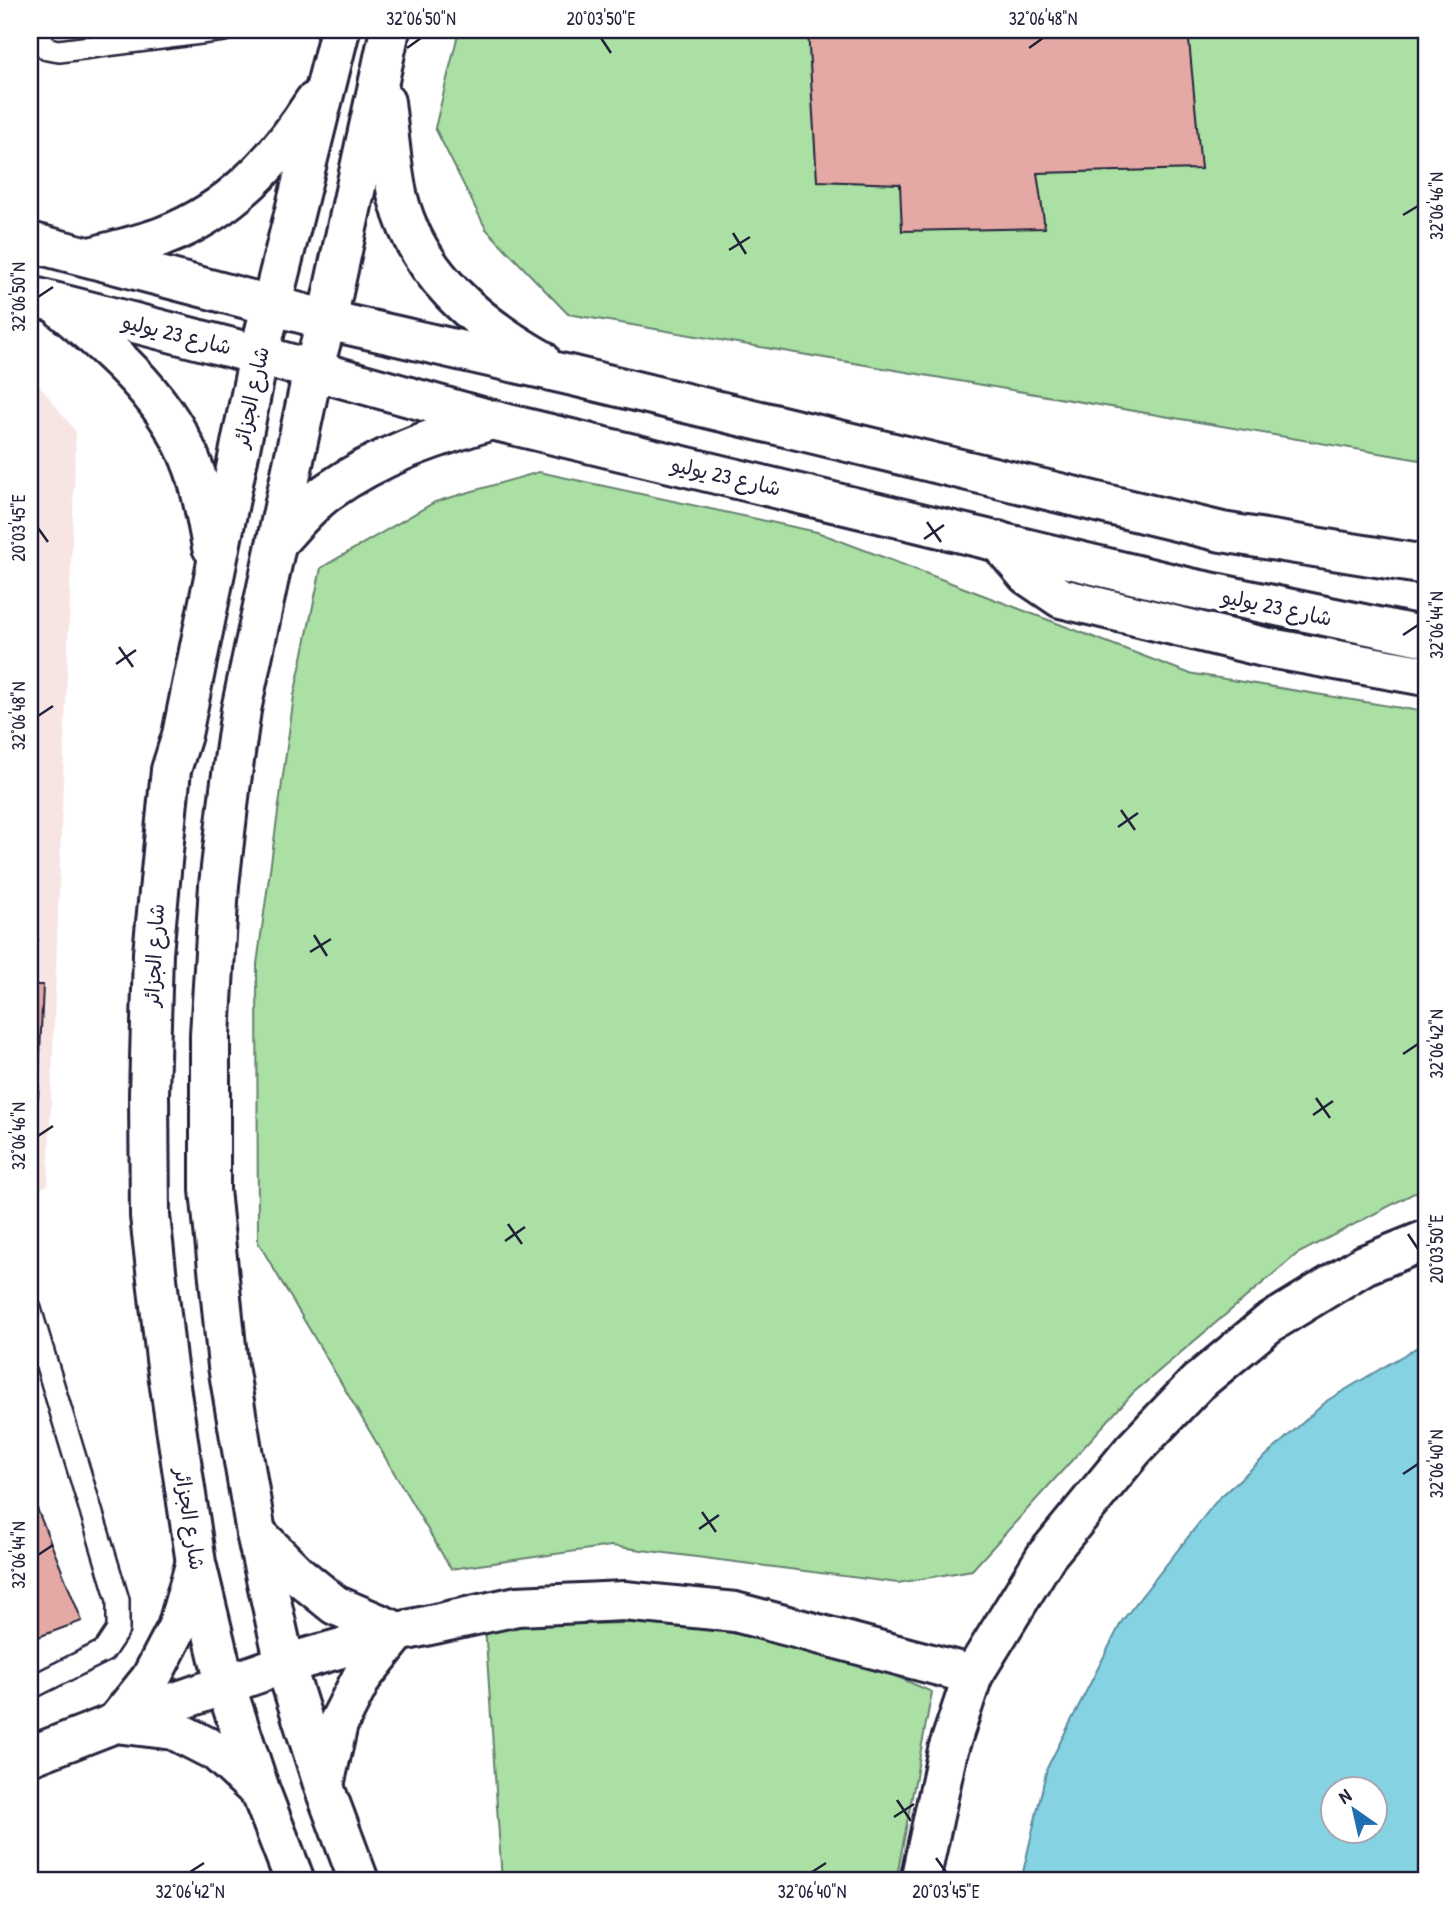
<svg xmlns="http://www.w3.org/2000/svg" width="1456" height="1911" viewBox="0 0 1456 1911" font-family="'Patrick Hand','Playpen Sans Arabic',sans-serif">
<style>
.built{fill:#f7e5e4}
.green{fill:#aae0a3;stroke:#66816f;stroke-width:2}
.water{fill:#84d2e2;stroke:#5d8c9f;stroke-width:2;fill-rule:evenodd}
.building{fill:#e4a9a5;stroke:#22223b;stroke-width:2}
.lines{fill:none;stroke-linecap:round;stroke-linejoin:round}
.service-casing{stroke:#22223b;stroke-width:26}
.minor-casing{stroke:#22223b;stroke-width:44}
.primary-casing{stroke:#22223b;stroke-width:44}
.service{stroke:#fff;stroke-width:21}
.minor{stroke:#fff;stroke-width:38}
.primary{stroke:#fff;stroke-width:38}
.ticks{fill:none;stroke:#22223b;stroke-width:2.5}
.labels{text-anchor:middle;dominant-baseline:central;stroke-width:7;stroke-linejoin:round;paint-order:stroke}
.street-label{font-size:21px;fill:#22223b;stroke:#fff}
.neatline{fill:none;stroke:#22223b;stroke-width:2.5}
.ticks-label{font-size:18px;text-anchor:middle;fill:#22223b}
</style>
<rect width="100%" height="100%" fill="#fff"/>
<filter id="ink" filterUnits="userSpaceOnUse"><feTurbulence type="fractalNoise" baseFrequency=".0143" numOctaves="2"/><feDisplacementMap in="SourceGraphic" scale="14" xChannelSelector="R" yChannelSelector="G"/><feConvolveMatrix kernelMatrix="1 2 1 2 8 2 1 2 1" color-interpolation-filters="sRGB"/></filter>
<g filter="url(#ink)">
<!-- built -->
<path class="built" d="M30,373L76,432L48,1185L30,1192Z"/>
<!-- green -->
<g class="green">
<path d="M459,30H1426V461L568,314L486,229L435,128Z"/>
<path d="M539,472L817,532L1188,673L1426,712V1187L1297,1254L1133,1393L972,1570L898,1583L611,1546L451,1569L258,1242L257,964L294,696L321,568L435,502Z"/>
<path d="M729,1621L886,1672L932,1692L896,1881H502L485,1626Z"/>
</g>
<!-- water -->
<path class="water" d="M1426,1342V1881H1021L1047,1768L1122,1621L1218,1499L1328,1400ZM1334,1788H1376V1830H1334Z"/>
<!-- building -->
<g class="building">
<path d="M808,30H1188L1201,169L1037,173L1045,228L902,231L900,184L817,181Z"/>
<path d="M30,915L38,940L30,943Z"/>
<path d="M30,985H43L38,1098L30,1101Z"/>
<path d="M30,1491L82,1621L30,1640Z"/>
</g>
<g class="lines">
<defs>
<g id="service">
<path d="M38,30L40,38L47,49L59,51L224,30"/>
<path d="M30,1309L118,1600V1630L104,1651L30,1688"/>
</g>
<g id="minor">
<path d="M998,541L1027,575L1061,598L1264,647L1426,676"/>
<path d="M30,1756L115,1723L285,1664L398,1632L517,1606L624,1601L735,1612L973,1675"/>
<path d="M920,1881L948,1750L973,1675L1046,1556L1133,1450L1197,1383L1268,1324L1364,1265L1426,1240"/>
</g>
<g id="primary">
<path d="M385,102C389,133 391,167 398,198C417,273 475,322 540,359"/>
<path d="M30,242L327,320L569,375L1222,532L1426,565"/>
<path d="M91,257C115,250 141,245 164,236C230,211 277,160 314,102"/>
<path d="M30,296L259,355L492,420L1186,587L1426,637"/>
<path d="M63,310C116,355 170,401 194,469C203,494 207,521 212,547"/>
<path d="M278,541C294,524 309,505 329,491C380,455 432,438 492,420"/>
<path d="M256,1533L298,1575L335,1605L398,1632L362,1677L338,1724L324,1785"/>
<path d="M115,1723L151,1678L177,1628L195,1565"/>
<path d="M115,1723L174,1730L217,1752L257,1789"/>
<path d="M295,1881L261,1793L225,1684L196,1563L166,1359L150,1216L149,1094L153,953L171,770L182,735L259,355L340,30"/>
<path d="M359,1881L324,1787L285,1664L256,1533L228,1366L210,1190V1035L219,885L230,789L241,710L313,370L327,320L390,30"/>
</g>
</defs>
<!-- service casing -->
<use href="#service" class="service-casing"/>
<!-- minor casing -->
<use href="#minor" class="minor-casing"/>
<!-- primary casing -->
<use href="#primary" class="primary-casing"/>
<!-- service -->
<use href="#service" class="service"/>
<!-- minor -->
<use href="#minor" class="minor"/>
<!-- primary -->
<use href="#primary" class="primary"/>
</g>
</g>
<!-- ticks -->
<path class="ticks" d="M601,38L611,53M407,48L421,38M1029,48L1043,38M1403,215L1418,206M733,233L746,254M729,250L750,237M38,297L53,287M927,522L941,542M38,528L48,542M924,539L944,525M1403,635L1418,625M119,647L133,667M116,664L136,650M38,716L53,706M1121,810L1135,830M1118,827L1138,813M314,935L327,956M310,952L331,939M1403,1054L1418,1044M1316,1098L1330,1118M1313,1115L1333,1101M38,1136L53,1126M508,1224L522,1244M1408,1234L1418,1249M505,1241L525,1227M1403,1474L1418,1464M702,1512L716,1532M699,1529L719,1515M38,1555L53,1545M897,1800L911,1821M894,1817L914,1804M936,1858L946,1872M190,1872L204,1863M812,1872L826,1863"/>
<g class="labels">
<!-- street labels -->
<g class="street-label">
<text transform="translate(177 334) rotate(14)">شارع 23 يوليو</text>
<text transform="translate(251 397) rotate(-78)">شارع الجزائر</text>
<text transform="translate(726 476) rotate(13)">شارع 23 يوليو</text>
<text transform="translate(1277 607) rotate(12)">شارع 23 يوليو</text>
<text transform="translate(154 955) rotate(-87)">شارع الجزائر</text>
<text transform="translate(190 1519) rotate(81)">شارع الجزائر</text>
</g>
</g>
<!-- margin -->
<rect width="1456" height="1911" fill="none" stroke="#fff" stroke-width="77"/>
<!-- north arrow -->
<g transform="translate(1354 1810) rotate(326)"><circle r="33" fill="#ffffff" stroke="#a7a7b1" stroke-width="2"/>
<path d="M0-5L12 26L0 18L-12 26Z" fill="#1f6fb2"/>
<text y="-10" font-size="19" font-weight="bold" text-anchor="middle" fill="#22223b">N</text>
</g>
<rect x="38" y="38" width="1380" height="1834" class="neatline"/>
<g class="ticks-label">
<text x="421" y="25">32°06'50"N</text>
<text x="601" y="25">20°03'50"E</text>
<text x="1043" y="25">32°06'48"N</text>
<text transform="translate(1437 206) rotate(-90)" y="6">32°06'46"N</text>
<text transform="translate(19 297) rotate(-90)" y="6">32°06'50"N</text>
<text transform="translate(19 528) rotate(-90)" y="6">20°03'45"E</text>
<text transform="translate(1437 625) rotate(-90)" y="6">32°06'44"N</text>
<text transform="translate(19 716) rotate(-90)" y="6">32°06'48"N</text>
<text transform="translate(1437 1044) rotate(-90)" y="6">32°06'42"N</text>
<text transform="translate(19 1136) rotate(-90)" y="6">32°06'46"N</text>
<text transform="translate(1437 1249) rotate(-90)" y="6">20°03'50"E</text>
<text transform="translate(1437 1464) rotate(-90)" y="6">32°06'40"N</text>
<text transform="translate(19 1555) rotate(-90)" y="6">32°06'44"N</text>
<text x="190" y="1898">32°06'42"N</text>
<text x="812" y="1898">32°06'40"N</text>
<text x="946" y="1898">20°03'45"E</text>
</g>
</svg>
